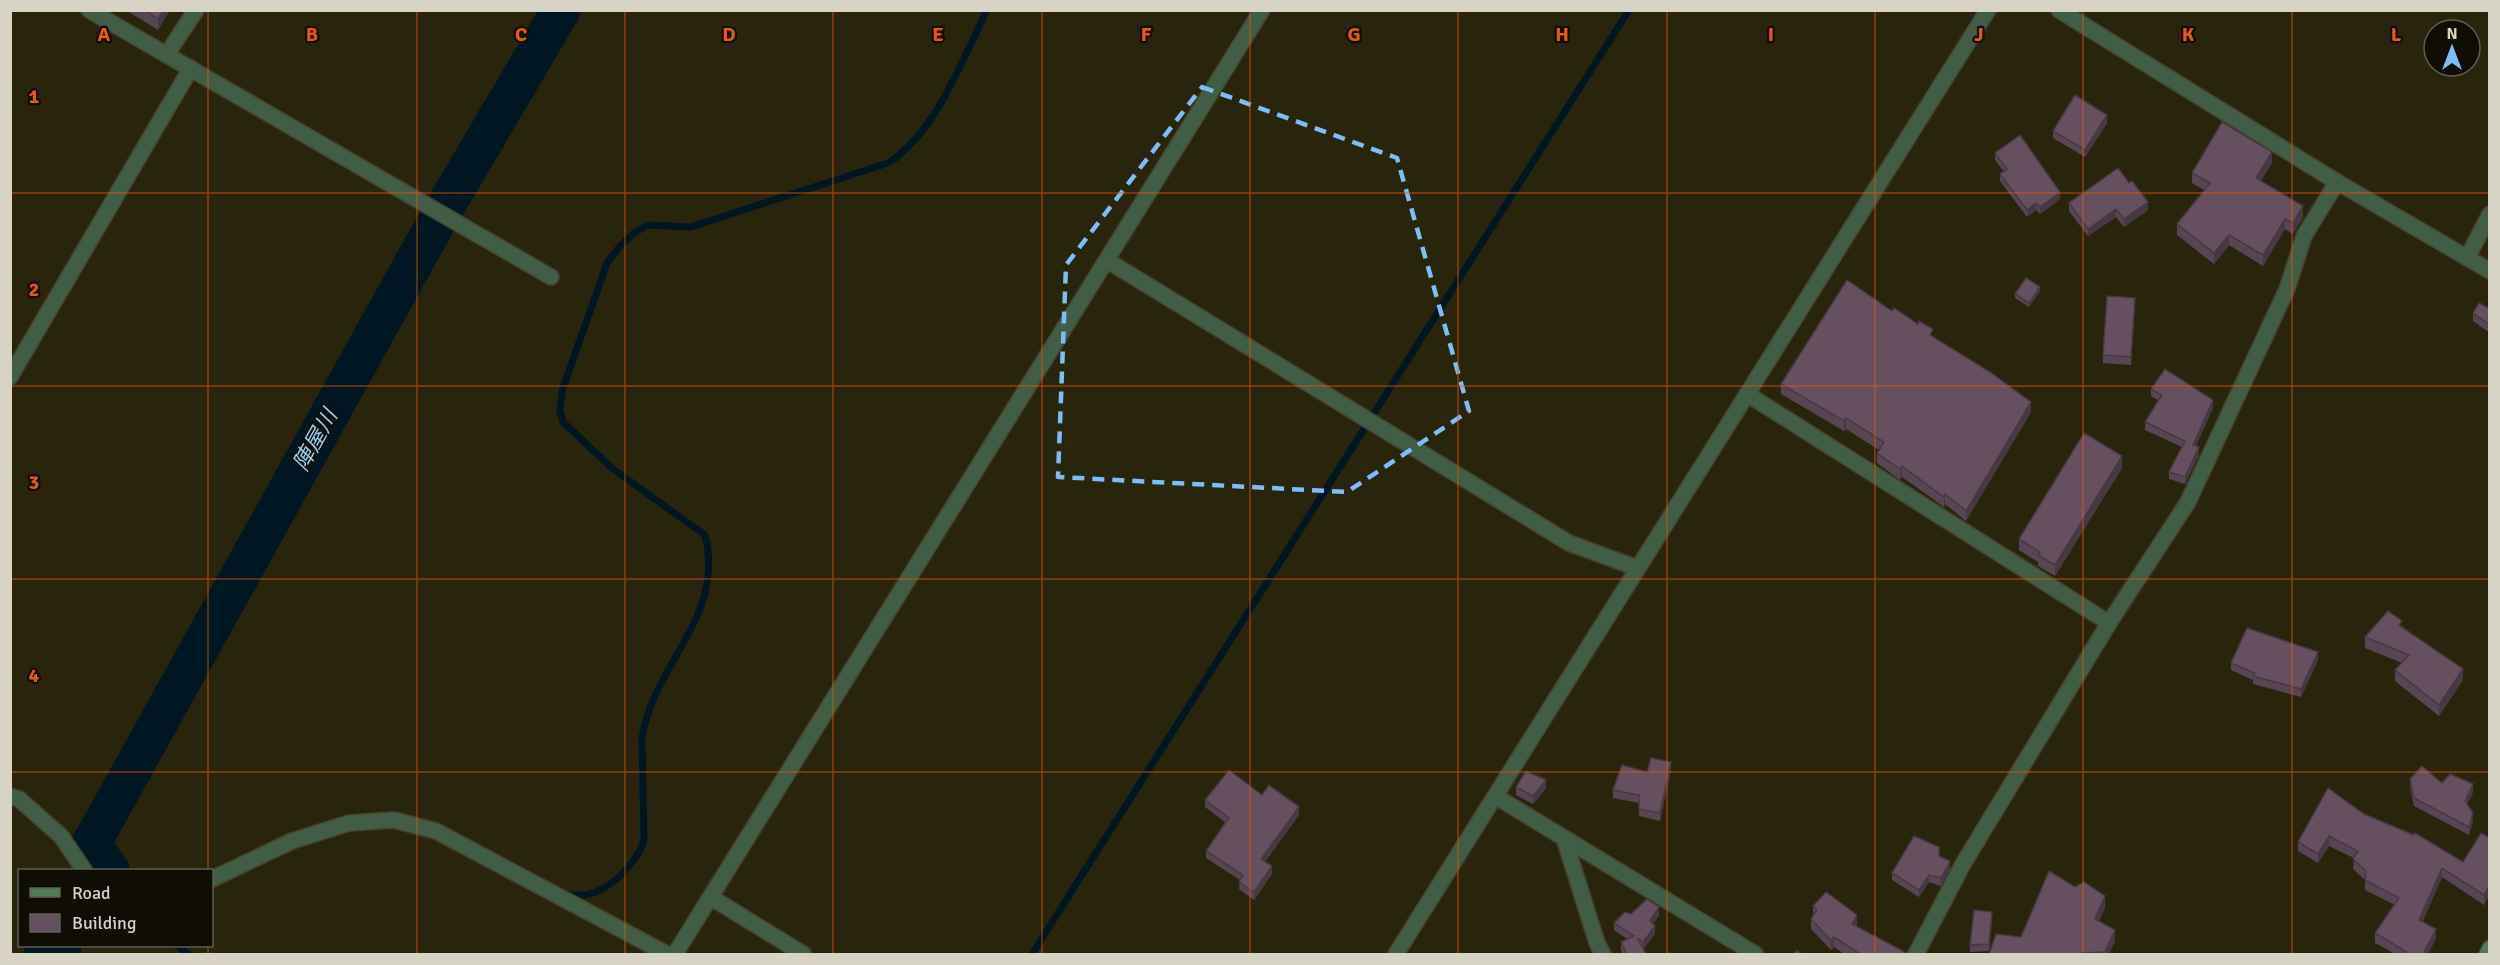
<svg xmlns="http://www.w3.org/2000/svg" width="2500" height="965" viewBox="0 0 2500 965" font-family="Signika,'Noto Sans JP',sans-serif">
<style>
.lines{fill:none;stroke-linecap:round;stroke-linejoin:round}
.stream{stroke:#001622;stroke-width:7}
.river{stroke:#001622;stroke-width:39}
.street-casing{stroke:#45402a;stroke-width:18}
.secondary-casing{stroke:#45402a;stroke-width:18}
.street{stroke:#415d46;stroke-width:15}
.secondary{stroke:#507d59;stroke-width:15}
.wall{fill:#584553}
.shaded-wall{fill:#473843}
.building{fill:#665060;stroke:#473843;stroke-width:1.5}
.marked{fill:none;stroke:#7ebdf9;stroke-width:4.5;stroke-dasharray:12 8;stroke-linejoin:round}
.grid{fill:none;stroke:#e8590c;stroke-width:1.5;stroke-opacity:0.55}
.labels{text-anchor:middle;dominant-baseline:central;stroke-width:4.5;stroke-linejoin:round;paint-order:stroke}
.water-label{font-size:22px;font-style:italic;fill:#93d2f6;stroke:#0f0d04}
.grid-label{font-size:20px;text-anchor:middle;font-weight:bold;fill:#e8590c;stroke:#0f0d04;stroke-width:4.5;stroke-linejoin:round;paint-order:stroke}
</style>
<rect width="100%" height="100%" fill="#29240c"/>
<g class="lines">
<!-- stream -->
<g class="stream">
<path d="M567,894C599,903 635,868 644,840L642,739C652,664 726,618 705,535L613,469L563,422L560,411L562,391L607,263L621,245L634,233L648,225L691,227L888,163C936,133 962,60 987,10"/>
<path d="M178,946L188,954"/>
<path d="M1032,954L1629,10"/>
</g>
<!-- river -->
<g class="river">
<path d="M110,870L91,844L442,212L561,10"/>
<path d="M43,954L62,946"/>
</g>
<defs>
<g id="street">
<path d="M89,10L551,277"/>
<path d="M2059,10L2337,182L2490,271"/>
<path d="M167,54L196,10"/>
<path d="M2467,258L2490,214"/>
<path d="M1108,261L1569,543L1637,568"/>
<path d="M10,377L191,68"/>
<path d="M1747,394L2109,623"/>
<path d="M10,796L19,799L61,836L84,870"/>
<path d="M1495,796L1755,954"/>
<path d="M1564,838L1597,943L1603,954"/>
<path d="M212,879L292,841L349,823L394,820L436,831L667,954"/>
<path d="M712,898L803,954"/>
<path d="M675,954L1262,10"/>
<path d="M1396,954L1988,10"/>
<path d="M1916,954L1963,864L2109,623L2188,502L2287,289L2304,236L2337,182"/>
</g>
<path id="secondary" d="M2487,954L2490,948"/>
</defs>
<!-- street casing -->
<use href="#street" class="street-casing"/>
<!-- secondary casing -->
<use href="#secondary" class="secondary-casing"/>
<!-- street -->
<use href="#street" class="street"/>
<!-- secondary -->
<use href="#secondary" class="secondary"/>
</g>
<!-- wall -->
<g class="wall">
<path d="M126,10H170L158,30Z"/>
<path d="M2107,123L2085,157L2053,138V131Z"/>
<path d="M1995,153L2060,199L2040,214L2036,210L2027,217L2000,181V174L2004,172L1995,160Z"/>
<path d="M2272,163L2261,181L2303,217L2293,234L2285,229L2263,266L2229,245L2214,264L2177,235V224L2204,190L2192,183V173Z"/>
<path d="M2069,203L2148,210L2124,227L2116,217L2088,236L2069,211Z"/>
<path d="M2040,291L2029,307L2015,298V294Z"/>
<path d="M2135,306L2131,365L2103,363V355Z"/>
<path d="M2490,309V333L2473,321V313Z"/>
<path d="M1892,311L1933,337L2031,412L1966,521L1945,504L1944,507L1902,477L1900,480L1877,463V453L1879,450L1846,429L1844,431L1781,394V384Z"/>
<path d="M2151,389L2213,408L2196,446L2199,455L2185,484L2169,479V472L2182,447L2145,430V422L2158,400L2151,396Z"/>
<path d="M2122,468L2055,576L2038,566V562L2019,550V539Z"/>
<path d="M2402,626L2463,680L2439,716L2395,681V670L2402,663L2365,648V637Z"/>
<path d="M2318,660L2301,697L2253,684V680L2231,670V663Z"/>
<path d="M1671,770L1660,821L1639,816V803L1613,798V790L1647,772Z"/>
<path d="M2410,779L2442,783L2473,792L2467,804L2473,821L2469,835L2414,806L2410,787Z"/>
<path d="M1516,787L1546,788L1533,804L1516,795Z"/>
<path d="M1262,795L1299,815L1265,862L1272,874L1254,900L1239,889L1240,880L1206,858V851L1225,822L1205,807V800Z"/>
<path d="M2364,814L2463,862L2490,838V893L2484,905L2442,877L2423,921L2436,938L2428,954H2395L2375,943V933L2395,905L2365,890V880L2353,869L2354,858L2329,846L2318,863L2298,851V842Z"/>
<path d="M1939,856L1950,869L1941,886L1929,882L1919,897L1892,880V873Z"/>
<path d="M1813,906L1857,925L1856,927L1907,954H1844L1834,947L1831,950L1811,929V919L1813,915Z"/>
<path d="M2105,907L2099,921L2115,941L2109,954H1989L2021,937Z"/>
<path d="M1631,914L1659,915L1653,924L1655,934L1643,949L1646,954H1623L1621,950V942L1627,939L1614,930V923Z"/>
<path d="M1992,920L1989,951L1970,952V945Z"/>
</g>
<!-- shaded-wall -->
<g class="shaded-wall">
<path d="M163,10H170L158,30V19Z"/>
<path d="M2107,115V123L2085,157V150Z"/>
<path d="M2272,152V163L2256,188V178Z"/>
<path d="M2060,192V199L2040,214V207Z"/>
<path d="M2148,202V210L2124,227V219Z"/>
<path d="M2036,203V210L2027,217V210Z"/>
<path d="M2303,206V217L2293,234V223Z"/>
<path d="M2116,209V217L2088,236V229Z"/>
<path d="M2285,219V229L2263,266V255Z"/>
<path d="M2229,235V245L2214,264V253Z"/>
<path d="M2040,287V291L2029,307V303Z"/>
<path d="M2213,400V408L2193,452V445Z"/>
<path d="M2031,402V412L1966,521V511Z"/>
<path d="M1846,418V429L1844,431V421Z"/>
<path d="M2199,447V455L2185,484V477Z"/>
<path d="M2122,456V468L2055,576V565Z"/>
<path d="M1902,466V477L1900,480V469Z"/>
<path d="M1945,494V504L1944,507V497Z"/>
<path d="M2318,652V660L2301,697V689Z"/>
<path d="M2463,669V680L2439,716V705Z"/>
<path d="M1671,762V770L1660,821V813Z"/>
<path d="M1546,780V788L1533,804V796Z"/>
<path d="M2473,784V792L2465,809V801Z"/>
<path d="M1299,807V815L1261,867V859Z"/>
<path d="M2473,813V821L2469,835V827Z"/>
<path d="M2329,836V846L2318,863V854Z"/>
<path d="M1950,861V869L1941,886V878Z"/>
<path d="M1272,866V874L1254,900V892Z"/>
<path d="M2442,868V877L2419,929V920Z"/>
<path d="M1929,875V882L1919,897V890Z"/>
<path d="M2490,884V893L2484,905V895Z"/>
<path d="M2105,896V907L2095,930V919Z"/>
<path d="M1659,907V915L1650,928V921Z"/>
<path d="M1857,915V925L1852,934V924Z"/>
<path d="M1655,926V934L1643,950V942Z"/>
<path d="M2436,929V938L2428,954H2423Z"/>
<path d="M2115,930V941L2109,954H2105V952Z"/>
<path d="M1834,937V947L1831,950V940Z"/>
</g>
<!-- building -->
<g class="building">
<path d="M145,10H163L158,19Z"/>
<path d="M2075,95L2107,115L2085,150L2053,131Z"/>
<path d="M2222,122L2272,152L2256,178L2303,206L2293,223L2285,219L2263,255L2229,235L2214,253L2177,224L2210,183L2192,173Z"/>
<path d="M2020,135L2060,192L2040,207L2036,203L2027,210L2000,174L2007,169L1995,153Z"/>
<path d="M2118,168L2129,183L2132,181L2148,202L2124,219L2116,209L2088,229L2069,203Z"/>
<path d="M2026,278L2040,287L2029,303L2015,294Z"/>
<path d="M1847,280L1892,311L1894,308L1918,324L1919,321L1933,329L1930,335L1990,372L2031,402L1966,511L1945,494L1944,497L1902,466L1900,469L1877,453L1884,442L1846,418L1844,421L1781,384Z"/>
<path d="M2107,296L2135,298L2131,357L2103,355Z"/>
<path d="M2479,303L2490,309V325L2473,313Z"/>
<path d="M2165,369L2213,400L2193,445L2199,447L2185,477L2169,472L2185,441L2145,422L2162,395L2151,389Z"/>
<path d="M2084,433L2122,456L2055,565L2038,555L2040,552L2019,539Z"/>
<path d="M2388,611L2402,621L2399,625L2463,669L2439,705L2395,670L2409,655L2365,637Z"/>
<path d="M2247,628L2318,652L2301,689L2253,676L2255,673L2231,663Z"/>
<path d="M1651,758L1671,762L1660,813L1639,809V795L1613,790L1622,765L1647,772Z"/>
<path d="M2422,766L2442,783L2450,774L2473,784L2465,801L2473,813L2469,827L2414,798L2410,779Z"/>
<path d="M1229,770L1262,795L1269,785L1299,807L1261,859L1272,866L1254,892L1239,882L1243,875L1206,851L1229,818L1205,800Z"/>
<path d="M1526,771L1546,780L1533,796L1516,787Z"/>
<path d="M2328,788L2364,814L2414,835L2415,833L2463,862L2481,833L2490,838V884L2484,895L2442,868L2419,920L2436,929L2423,954H2410L2375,933L2399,898L2365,880L2366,871L2353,859L2358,851L2329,836L2318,854L2298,842Z"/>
<path d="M1914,836L1939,847V856L1950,861L1941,878L1929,875L1919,890L1892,873Z"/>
<path d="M2049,871L2075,887L2084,882L2105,896L2095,919L2115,930L2105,952L2081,953V954H1989L1996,934L2021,937Z"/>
<path d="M1826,892L1857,915L1852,924L1901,950L1907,954H1860L1834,937L1831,940L1811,919L1817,910L1813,906Z"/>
<path d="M1647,899L1659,907L1650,921L1655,926L1643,942L1637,938L1646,954H1627L1621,942L1634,936L1614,923L1625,912L1631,914Z"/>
<path d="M1974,910L1992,912L1989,944L1970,945Z"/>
<path d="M1797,951L1802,954H1794Z"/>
</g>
<!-- marked area -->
<path class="marked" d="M1202,87L1397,158L1469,411L1347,492L1058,477L1066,265Z"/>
<!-- grid -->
<path class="grid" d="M208,10V870M417,10V954M625,10V954M833,10V954M1042,10V954M1250,10V954M1458,10V954M1667,10V954M1875,10V954M2083,10V954M2292,10V954M10,193H2490M10,386H2490M10,579H2490M10,772H2490M208,946V954"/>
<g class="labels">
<!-- water labels -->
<g class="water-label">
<text transform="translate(315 440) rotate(-61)">陣屋川</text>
</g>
</g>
<g class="grid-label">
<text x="104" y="41">A</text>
<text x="312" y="41">B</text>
<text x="521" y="41">C</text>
<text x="729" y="41">D</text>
<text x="938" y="41">E</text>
<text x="1146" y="41">F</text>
<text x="1354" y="41">G</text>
<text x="1562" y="41">H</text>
<text x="1771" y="41">I</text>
<text x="1979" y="41">J</text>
<text x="2188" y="41">K</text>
<text x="2396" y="41">L</text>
<text x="34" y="103">1</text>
<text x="34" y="296">2</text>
<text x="34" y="489">3</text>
<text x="34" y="682">4</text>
</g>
<!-- border -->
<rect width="2500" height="965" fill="none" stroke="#d7d4c6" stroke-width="24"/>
<!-- legend -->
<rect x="18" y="869" width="195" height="78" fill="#0f0d04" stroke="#5f5d52" stroke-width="1.5"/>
<rect x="30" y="888" width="30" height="9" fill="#507d59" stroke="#5f5d52" stroke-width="1.5"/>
<text x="72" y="899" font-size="18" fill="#d7d4c6">Road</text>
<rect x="30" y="914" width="30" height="18" fill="#665060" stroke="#5f5d52" stroke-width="1.5"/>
<text x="72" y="929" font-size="18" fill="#d7d4c6">Building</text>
<!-- north arrow -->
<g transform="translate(2452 48)"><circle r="28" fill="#0f0d04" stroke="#5f5d52" stroke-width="1.5"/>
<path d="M0-4.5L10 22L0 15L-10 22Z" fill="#7ebdf9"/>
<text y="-9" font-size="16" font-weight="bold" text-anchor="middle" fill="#d7d4c6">N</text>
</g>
</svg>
